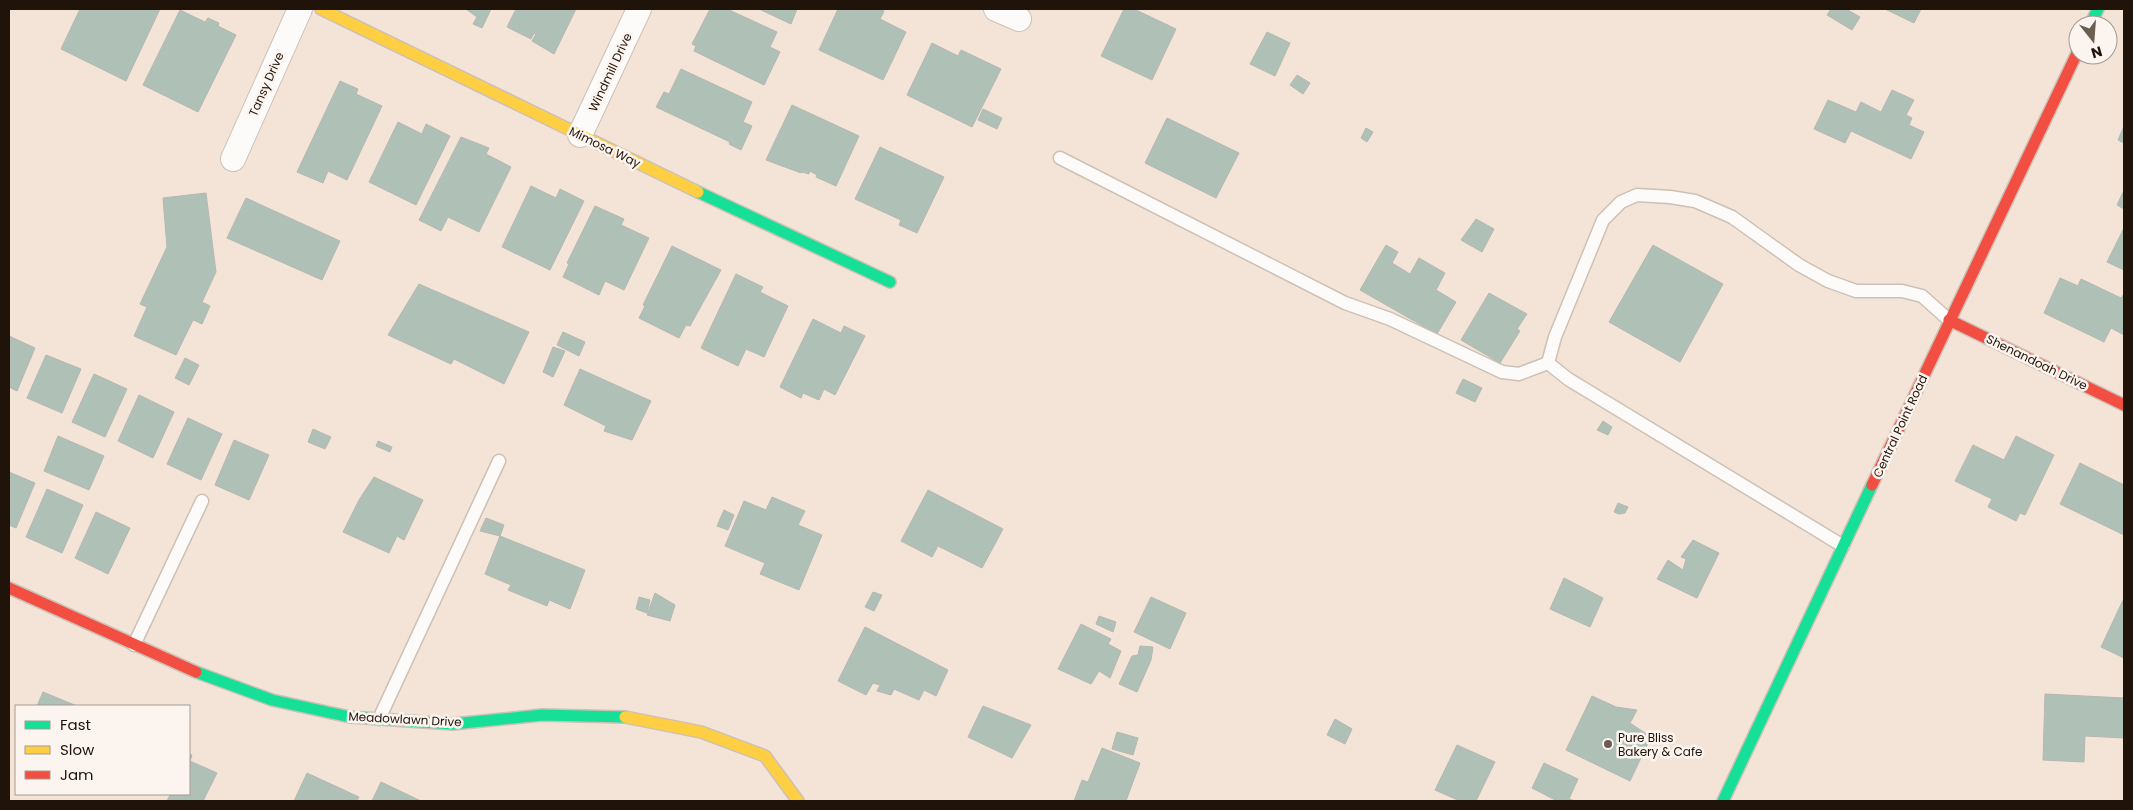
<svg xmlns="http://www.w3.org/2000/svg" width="2133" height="810" viewBox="0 0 2133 810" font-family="Poppins,sans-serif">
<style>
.building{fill:#afc1b7;stroke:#b5b7b0}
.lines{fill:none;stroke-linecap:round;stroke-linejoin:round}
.lane-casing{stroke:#cdc0b5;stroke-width:15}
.street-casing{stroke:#cdc0b5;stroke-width:26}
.fast-casing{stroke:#cdc0b5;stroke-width:14}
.slow-casing{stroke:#cdc0b5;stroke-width:14}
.jam-casing{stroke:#cdc0b5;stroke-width:14}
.lane{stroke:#fdfbf9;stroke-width:12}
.street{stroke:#fdfbf9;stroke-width:24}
.fast{stroke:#16e098;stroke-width:11}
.slow{stroke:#ffcf43;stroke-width:11}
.jam{stroke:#f24e42;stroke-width:11}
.poi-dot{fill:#6a5d52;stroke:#fcf4ef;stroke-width:2}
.labels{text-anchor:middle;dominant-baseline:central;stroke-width:5;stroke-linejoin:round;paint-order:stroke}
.street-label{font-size:12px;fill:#20140a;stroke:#fcf4ef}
.poi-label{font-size:12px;fill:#20140a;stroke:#fcf4ef;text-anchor:start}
</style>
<rect width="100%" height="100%" fill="#f4e4d8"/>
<!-- building -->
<g class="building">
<path d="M80,9H93L98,11L99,9H160L126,81L61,49Z"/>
<path d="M466,9H491L482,28L473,24L477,17Z"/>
<path d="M516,9H576L554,54L532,41L536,34L534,33L531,39L507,27Z"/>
<path d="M710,9H727L777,32L770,47L780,52L764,85L694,51L696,46L692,44Z"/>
<path d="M759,9H797L791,24Z"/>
<path d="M838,9H880L884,11L880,19L906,32L883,80L819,50Z"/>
<path d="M1124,9H1134L1176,29L1152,80L1101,56Z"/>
<path d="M1831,9H1846L1860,17L1852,30L1827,15Z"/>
<path d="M1885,9H1921L1914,23Z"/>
<path d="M180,10L205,22L208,18L219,23L218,26L236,35L198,112L143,85Z"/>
<path d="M1267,32L1290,43L1275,76L1250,64Z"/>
<path d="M932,43L958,56L961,50L1001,69L972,127L907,95Z"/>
<path d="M681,69L752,102L743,122L752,126L741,150L729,144L730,142L656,107L664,92L669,94Z"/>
<path d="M1297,75L1310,83L1303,94L1290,85Z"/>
<path d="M340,81L358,89L356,94L382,106L347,180L328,171L323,183L297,172Z"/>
<path d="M1892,90L1914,100L1906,115L1912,118L1909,125L1924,132L1911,159L1851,131L1845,143L1814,129L1828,100L1856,112L1861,102L1881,112Z"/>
<path d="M792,105L859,136L836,186L816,177L817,175L810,171L809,174L802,172L801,173L766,160Z"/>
<path d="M983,109L1002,118L997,129L978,120Z"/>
<path d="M1167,118L1239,153L1216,198L1145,163Z"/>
<path d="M398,122L422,134L426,124L450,136L416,205L369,182Z"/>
<path d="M2124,126V143L2118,140Z"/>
<path d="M1366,128L1373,132L1367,142L1361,138Z"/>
<path d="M461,137L489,148L486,154L511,167L479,232L448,217L441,231L419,220Z"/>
<path d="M880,147L944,177L917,233L899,225L901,220L855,199Z"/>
<path d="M531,186L556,198L560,189L584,201L550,270L502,247Z"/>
<path d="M2124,190V209L2117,205Z"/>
<path d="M206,193L216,272L202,302L210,306L202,324L193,320L176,355L134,336L147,307L140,304L167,247L163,198Z"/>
<path d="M246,198L340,241L322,280L227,238Z"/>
<path d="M595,206L624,219L621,225L649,238L624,290L605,281L599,295L563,277L569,264L567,263Z"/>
<path d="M1476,219L1494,229L1482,252L1461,240Z"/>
<path d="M2124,228V270L2107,262Z"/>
<path d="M1386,245L1398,252L1392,263L1410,274L1419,258L1445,273L1436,290L1456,302L1437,334L1360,290Z"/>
<path d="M1653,245L1723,284L1680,362L1609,322Z"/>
<path d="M672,246L721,270L690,326L686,325L679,338L639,318L645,306L643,305Z"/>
<path d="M736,274L763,287L760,292L788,306L764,357L746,349L738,366L701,348Z"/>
<path d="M2060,278L2078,286L2081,279L2121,298L2124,294V335L2111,328L2104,342L2044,313Z"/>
<path d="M419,284L529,332L504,384L454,359L451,364L388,335Z"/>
<path d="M1489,293L1527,314L1517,329L1520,331L1500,363L1461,340Z"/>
<path d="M813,319L841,333L844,326L865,336L835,395L824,389L819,400L803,393L801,398L780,387Z"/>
<path d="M563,332L585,342L579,356L557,345Z"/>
<path d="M9,336L35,348L17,391L9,387Z"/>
<path d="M553,347L565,351L553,377L543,372Z"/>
<path d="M46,355L81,369L62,413L27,398Z"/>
<path d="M185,358L199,365L189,385L175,378Z"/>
<path d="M580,369L651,401L632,440L604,431L606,426L564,405Z"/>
<path d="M94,374L127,389L105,437L72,422Z"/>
<path d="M1463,379L1482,388L1475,402L1456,393Z"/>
<path d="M139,395L174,412L153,458L118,441Z"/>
<path d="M188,418L222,434L201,480L167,464Z"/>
<path d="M1603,421L1612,427L1608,435L1597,430Z"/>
<path d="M313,429L331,437L325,449L308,442Z"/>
<path d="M58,436L104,456L89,490L44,471Z"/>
<path d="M2016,436L2054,455L2025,515L2020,513L2016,521L1988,507L1992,499L1955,481L1973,445L2004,460Z"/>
<path d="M234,440L269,455L249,500L215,485Z"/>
<path d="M378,441L392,447L390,452L376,446Z"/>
<path d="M2080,463L2124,485V535L2060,504Z"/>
<path d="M9,472L35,483L16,528L9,525Z"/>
<path d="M374,477L423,500L404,540L397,536L389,553L343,532L359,500Z"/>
<path d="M47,489L83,505L62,553L26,537Z"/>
<path d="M928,490L1003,529L982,568L938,546L932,557L901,541Z"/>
<path d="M772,497L805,511L798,525L822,535L799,590L760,574L765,563L725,546L744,501L766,510Z"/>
<path d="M1618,503L1628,507L1625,513L1619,514L1614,512Z"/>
<path d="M724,510L734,515L728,530L717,526Z"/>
<path d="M96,512L130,528L108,574L75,558Z"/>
<path d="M486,518L504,525L500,536L480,531Z"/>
<path d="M500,536L585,570L570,609L549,600L547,606L508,590L511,585L485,574Z"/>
<path d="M1693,540L1719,553L1697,598L1657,579L1668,560L1683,570L1686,559L1681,557Z"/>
<path d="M1564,578L1603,598L1590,627L1550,609Z"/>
<path d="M873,592L882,595L874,611L865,607Z"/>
<path d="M655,593L675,605L670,621L647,615Z"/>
<path d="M639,597L650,600L647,613L636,609Z"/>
<path d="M1151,597L1186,613L1170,649L1134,632Z"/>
<path d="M2124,598V658L2101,647Z"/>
<path d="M1099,616L1116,622L1113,632L1096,624Z"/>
<path d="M1081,624L1111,639L1108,644L1121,651L1110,678L1099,671L1091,684L1058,669Z"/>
<path d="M865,627L948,670L936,696L924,690L919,700L894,689L891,695L877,691L880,685L873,683L866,695L838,681Z"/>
<path d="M1140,646L1153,647L1151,660L1137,692L1119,684L1132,656L1138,655Z"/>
<path d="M43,692L77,706H37Z"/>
<path d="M2045,694L2124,698V738L2085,736L2084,762L2043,760Z"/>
<path d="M1592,696L1616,707L1637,710L1630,723L1651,737L1630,781L1566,750Z"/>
<path d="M983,706L1031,725L1012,758L968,737Z"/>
<path d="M1335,719L1352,729L1345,744L1327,735Z"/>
<path d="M1117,732L1138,738L1133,755L1112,749Z"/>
<path d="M1457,745L1495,762L1476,801H1460L1435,790Z"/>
<path d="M1102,748L1140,763L1126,801H1074L1082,780L1088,782Z"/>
<path d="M189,754L192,755L190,761L217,773L203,801H167L170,795L168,794H189Z"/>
<path d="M1544,763L1578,779L1569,799L1575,801H1557L1532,788Z"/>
<path d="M307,773L359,797L357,801H294Z"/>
<path d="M381,782L421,801H372Z"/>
</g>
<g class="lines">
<defs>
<g id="lane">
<path d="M1060,158L1345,303L1390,319L1502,372L1519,374L1548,363"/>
<path d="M1843,546L1568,379L1548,363L1555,337L1603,220L1621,202L1637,195L1670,197L1695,201L1732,217L1799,265L1828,281L1856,291H1902L1922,296L1949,320"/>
<path d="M134,645L202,501"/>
<path d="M379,719L499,461"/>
</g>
<g id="street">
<path d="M996,9L1019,19"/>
<path d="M580,135L639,9"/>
<path d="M233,159L300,9"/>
</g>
<g id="fast">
<path d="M2090,25L2098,9"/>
<path d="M698,192L890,282"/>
<path d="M196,672L272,700L350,717L453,724L542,715L625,717"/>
<path d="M1723,801L1872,485"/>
</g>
<g id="slow">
<path d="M321,9L698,192"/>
<path d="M625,717L701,732L765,756L798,801"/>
</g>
<g id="jam">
<path d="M1949,320L2124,405"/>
<path d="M1872,485L2078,51"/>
<path d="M9,588L196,672"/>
</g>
</defs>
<!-- lane casing -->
<use href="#lane" class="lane-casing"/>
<!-- street casing -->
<use href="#street" class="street-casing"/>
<!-- fast casing -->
<use href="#fast" class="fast-casing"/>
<!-- slow casing -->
<use href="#slow" class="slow-casing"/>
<!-- jam casing -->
<use href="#jam" class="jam-casing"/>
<!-- lane -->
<use href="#lane" class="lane"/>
<!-- street -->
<use href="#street" class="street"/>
<!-- fast -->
<use href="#fast" class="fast"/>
<!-- slow -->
<use href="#slow" class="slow"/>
<!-- jam -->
<use href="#jam" class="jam"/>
</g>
<!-- markers -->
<circle class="poi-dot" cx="1608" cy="744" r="5"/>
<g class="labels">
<!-- street labels -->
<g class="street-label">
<text transform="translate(610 72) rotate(-65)">Windmill Drive</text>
<text transform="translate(266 84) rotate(-66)">Tansy Drive</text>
<text transform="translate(605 147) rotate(26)">Mimosa Way</text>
<text transform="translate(2037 362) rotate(26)">Shenandoah Drive</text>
<text transform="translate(1900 426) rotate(-65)">Central Point Road</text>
<text transform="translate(405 719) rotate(3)">Meadowlawn Drive</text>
</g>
<!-- poi labels -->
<g class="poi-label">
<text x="1618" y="737">Pure Bliss<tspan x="1618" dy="14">Bakery &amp; Cafe</tspan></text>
</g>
</g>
<!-- border -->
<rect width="2133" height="810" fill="none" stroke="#20140a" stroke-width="20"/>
<!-- legend -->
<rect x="15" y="705" width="175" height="90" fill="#fcf4ef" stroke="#a49a93"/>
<rect x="25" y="721" width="25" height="8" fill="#16e098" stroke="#a49a93"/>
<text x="60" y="730" font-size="15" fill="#20140a">Fast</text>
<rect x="25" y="746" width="25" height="8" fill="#ffcf43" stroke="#a49a93"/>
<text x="60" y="755" font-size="15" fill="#20140a">Slow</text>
<rect x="25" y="771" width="25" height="8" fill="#f24e42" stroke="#a49a93"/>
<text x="60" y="780" font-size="15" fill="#20140a">Jam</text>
<!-- north arrow -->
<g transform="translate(2093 40) rotate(163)"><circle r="24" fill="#fcf4ef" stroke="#a49a93"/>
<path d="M0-4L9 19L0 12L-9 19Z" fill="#6a5d52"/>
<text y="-8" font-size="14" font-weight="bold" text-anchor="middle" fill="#20140a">N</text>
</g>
</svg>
